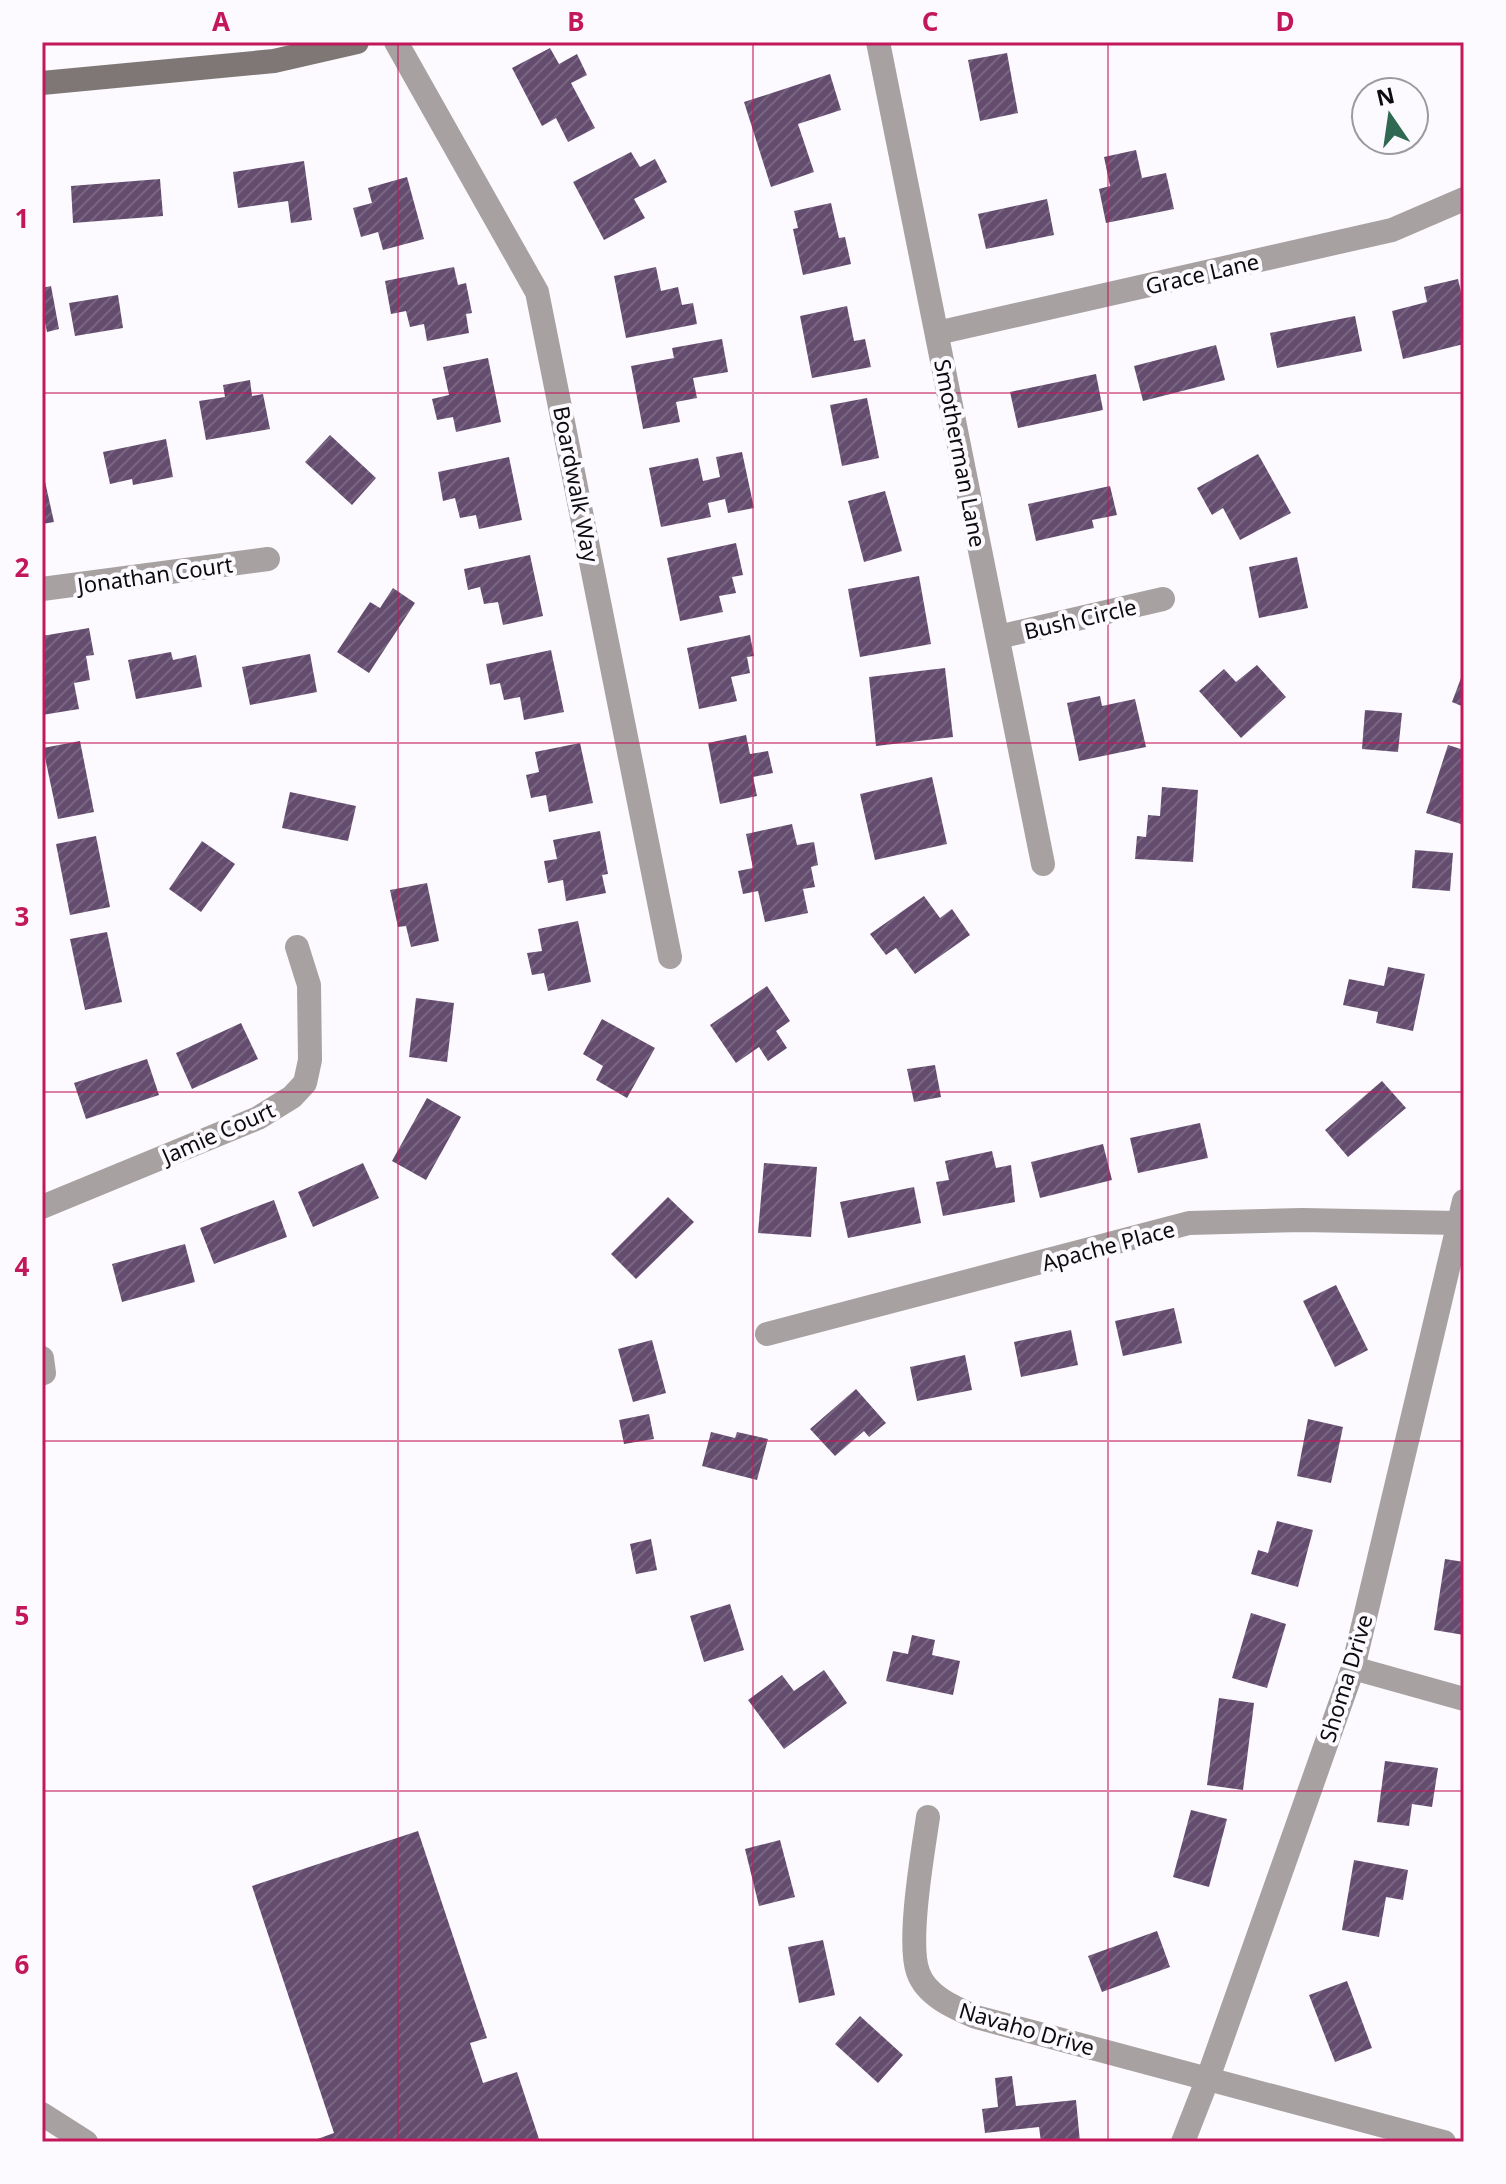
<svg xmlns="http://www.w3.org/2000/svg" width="1506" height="2184" viewBox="0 0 1506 2184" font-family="'Noto Sans',sans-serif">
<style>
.building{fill:url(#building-hatch)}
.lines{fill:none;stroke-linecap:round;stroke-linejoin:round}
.street{stroke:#a7a1a1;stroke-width:24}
.secondary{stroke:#7f7776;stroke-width:24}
.grid{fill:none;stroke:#c2185b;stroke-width:2;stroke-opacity:0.55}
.labels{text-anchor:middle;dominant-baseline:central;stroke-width:8;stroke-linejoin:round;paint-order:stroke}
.street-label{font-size:22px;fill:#0d0b0e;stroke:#fcfafe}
.neatline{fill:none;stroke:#c2185b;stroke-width:3}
.grid-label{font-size:26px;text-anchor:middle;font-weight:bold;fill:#c2185b}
</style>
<defs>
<pattern id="building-hatch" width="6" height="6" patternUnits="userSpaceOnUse" patternTransform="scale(2)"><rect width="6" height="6" fill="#644c6f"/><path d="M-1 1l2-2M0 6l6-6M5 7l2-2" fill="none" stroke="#786681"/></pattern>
</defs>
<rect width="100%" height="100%" fill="#fcfafe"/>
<!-- building -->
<g class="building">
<path d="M550,48L559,64L577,54L587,75L571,83L595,128L568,142L556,118L542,126L512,68Z"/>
<path d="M1007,53L1018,113L980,121L968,60Z"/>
<path d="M830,74L841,110L798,124L814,172L771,187L744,102Z"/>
<path d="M1136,150L1142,178L1166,173L1174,209L1106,223L1099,189L1110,186L1104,157Z"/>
<path d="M631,152L640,167L655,159L667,182L634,199L645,218L604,240L573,182Z"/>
<path d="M304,161L312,220L291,223L288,201L238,208L233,172Z"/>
<path d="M407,177L424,239L383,250L378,232L361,237L353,208L372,203L368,188Z"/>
<path d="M160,179L163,216L73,223L71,186Z"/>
<path d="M1047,199L1054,235L986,249L978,214Z"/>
<path d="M831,203L839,238L845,237L851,264L803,275L793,229L798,228L794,211Z"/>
<path d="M454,267L458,285L466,283L472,313L466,314L469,333L427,341L424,324L410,327L406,311L391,314L385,281Z"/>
<path d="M656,267L661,291L678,287L682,305L693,303L697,324L626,338L614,276Z"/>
<path d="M1458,279L1464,305V344L1403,359L1392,311L1427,302L1424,287Z"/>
<path d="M51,286L59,329L47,332L42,308V288Z"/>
<path d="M118,295L123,328L75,336L69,303Z"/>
<path d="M847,306L854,341L865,339L871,367L812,378L800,316Z"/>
<path d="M1355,316L1362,351L1277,368L1270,333Z"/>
<path d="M722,339L728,372L693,378L697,398L676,402L680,422L643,429L631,366L674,358L672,348Z"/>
<path d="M1216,345L1225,380L1143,401L1134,366Z"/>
<path d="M488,358L501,422L456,432L453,417L437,420L432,399L449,395L443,367Z"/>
<path d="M1096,374L1103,410L1018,428L1010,392Z"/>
<path d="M250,380L252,396L263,394L270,429L206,440L199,401L225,397L223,385Z"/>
<path d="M867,398L879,458L842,466L830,405Z"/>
<path d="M330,435L376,478L352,505L305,462Z"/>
<path d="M166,439L173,477L133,485L132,479L110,484L103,452Z"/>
<path d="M742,452L754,508L728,513L725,499L708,503L711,517L661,527L649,468L698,458L703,481L720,477L716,457Z"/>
<path d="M1258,454L1291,513L1240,540L1223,508L1212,515L1197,488Z"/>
<path d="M509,457L522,520L479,529L476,515L460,518L455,498L443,501L438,472Z"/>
<path d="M42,468L54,522L42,524Z"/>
<path d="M1110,486L1117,515L1092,520L1094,528L1036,541L1028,504Z"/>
<path d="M885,491L902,551L864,562L848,501Z"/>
<path d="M736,543L743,575L732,577L736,593L719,596L723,612L680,621L667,558Z"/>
<path d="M530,555L543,616L503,625L498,602L484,604L480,587L468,590L464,569Z"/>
<path d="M1297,557L1308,608L1259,618L1249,567Z"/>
<path d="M919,576L931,644L860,657L848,589Z"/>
<path d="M393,588L415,603L369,673L337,652L370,602L380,608Z"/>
<path d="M89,628L94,655L86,656L90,680L74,683L79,709L42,715V636Z"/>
<path d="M750,635L754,656L747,657L750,673L731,677L737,701L699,709L687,648Z"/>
<path d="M551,650L564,712L524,720L520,697L504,700L500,683L490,685L486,664Z"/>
<path d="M171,652L173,660L196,655L202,687L136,699L128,660Z"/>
<path d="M310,654L317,692L250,705L242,667Z"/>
<path d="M1257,665L1286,697L1241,738L1199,691L1224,669L1236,682Z"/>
<path d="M945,668L953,737L876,746L869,677Z"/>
<path d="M1461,678L1464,680V707L1452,702Z"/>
<path d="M1100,696L1102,706L1135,699L1146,747L1079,761L1067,703Z"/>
<path d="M1365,710L1402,713L1398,752L1362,749Z"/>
<path d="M746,735L750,754L768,751L773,773L753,777L757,796L720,804L708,743Z"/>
<path d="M80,741L94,812L58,819L43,748Z"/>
<path d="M580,743L593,803L549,812L546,795L531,798L526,775L539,772L535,752Z"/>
<path d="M1448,745L1464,750V816L1461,824L1426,813Z"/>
<path d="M932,777L947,844L875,860L860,794Z"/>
<path d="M1162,787L1198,790L1193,862L1135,859L1137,836L1146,837L1148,815L1160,816Z"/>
<path d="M290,792L356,806L348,841L282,828Z"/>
<path d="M792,824L797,845L814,842L818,865L811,867L815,887L803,889L808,913L765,922L758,891L743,894L738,871L753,868L746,834Z"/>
<path d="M600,831L608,874L602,875L606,893L566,901L563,880L548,883L544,861L557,859L553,840Z"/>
<path d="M96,836L110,907L70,915L56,844Z"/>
<path d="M202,841L235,864L201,912L169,889Z"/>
<path d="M1415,850L1453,853L1450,891L1412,888Z"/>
<path d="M427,883L439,941L411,947L406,926L398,927L390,890Z"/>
<path d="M924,896L940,918L952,909L970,935L915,974L896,948L886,955L870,934Z"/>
<path d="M578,921L591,982L548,991L544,973L532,975L527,953L542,951L538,929Z"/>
<path d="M107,932L122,1002L85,1010L70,939Z"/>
<path d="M1388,967L1425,974L1413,1031L1376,1023L1378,1012L1343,1005L1349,979L1384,986Z"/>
<path d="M767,986L790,1021L776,1031L787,1048L768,1061L759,1047L736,1063L710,1025Z"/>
<path d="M416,998L454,1003L447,1062L409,1057Z"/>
<path d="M602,1019L655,1048L627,1098L596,1080L603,1066L583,1054Z"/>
<path d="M241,1023L258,1059L192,1089L176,1053Z"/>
<path d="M147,1059L159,1095L86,1119L74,1083Z"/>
<path d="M935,1065L941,1097L914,1102L907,1069Z"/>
<path d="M1382,1081L1406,1108L1348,1157L1325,1130Z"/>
<path d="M427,1098L461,1117L426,1180L392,1161Z"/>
<path d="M1200,1123L1208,1158L1138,1173L1130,1138Z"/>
<path d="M1103,1144L1112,1180L1040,1198L1031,1162Z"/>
<path d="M992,1151L996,1168L1011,1165L1015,1202L943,1216L936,1182L949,1180L945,1161Z"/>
<path d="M363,1163L379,1198L313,1227L298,1192Z"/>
<path d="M764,1163L817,1167L811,1237L758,1233Z"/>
<path d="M914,1187L921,1223L848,1238L840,1202Z"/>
<path d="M668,1197L694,1222L636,1279L611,1254Z"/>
<path d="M274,1200L287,1237L214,1264L200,1228Z"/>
<path d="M185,1244L195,1282L122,1302L112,1264Z"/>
<path d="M1336,1285L1368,1350L1335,1367L1303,1301Z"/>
<path d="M1174,1308L1182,1343L1123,1356L1115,1321Z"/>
<path d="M1071,1330L1078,1365L1021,1377L1014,1342Z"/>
<path d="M652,1340L666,1393L633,1402L618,1349Z"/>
<path d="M965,1355L972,1390L917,1401L910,1367Z"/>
<path d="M856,1389L886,1423L869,1437L864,1431L835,1456L810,1429Z"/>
<path d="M649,1414L654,1439L624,1444L619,1420Z"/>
<path d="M1308,1419L1343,1427L1331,1483L1297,1476Z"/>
<path d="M711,1432L735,1438L737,1432L768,1439L757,1480L702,1466Z"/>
<path d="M1277,1521L1313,1530L1298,1587L1251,1574L1258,1550L1268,1553Z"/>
<path d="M651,1539L657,1570L636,1574L630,1544Z"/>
<path d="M1445,1559L1464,1562V1635L1434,1630Z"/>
<path d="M730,1604L744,1650L704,1662L690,1616Z"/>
<path d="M1251,1613L1286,1624L1267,1688L1232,1678Z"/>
<path d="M912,1635L935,1640L932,1655L960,1661L953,1695L886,1681L893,1651L908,1654Z"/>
<path d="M824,1670L847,1703L784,1749L748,1700L782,1675L794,1691Z"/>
<path d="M1219,1698L1254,1703L1243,1790L1207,1785Z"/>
<path d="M1385,1761L1438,1768L1432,1807L1412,1804L1409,1826L1377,1822Z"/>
<path d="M1191,1810L1227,1819L1209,1887L1173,1877Z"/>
<path d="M418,1831L487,2038L470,2043L483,2083L517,2072L540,2142H309L334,2133L252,1886Z"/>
<path d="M780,1840L795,1897L759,1906L745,1849Z"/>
<path d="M1354,1860L1408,1870L1403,1900L1386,1897L1379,1937L1342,1930Z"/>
<path d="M1157,1931L1170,1967L1102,1992L1088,1956Z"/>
<path d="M823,1940L835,1995L799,2003L788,1947Z"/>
<path d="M1347,1981L1372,2048L1335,2062L1309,1995Z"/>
<path d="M860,2016L903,2055L878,2083L835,2044Z"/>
<path d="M1012,2076L1016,2106L1076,2100L1080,2142H1041L1039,2127L985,2133L982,2109L998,2107L995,2078Z"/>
</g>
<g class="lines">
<!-- street -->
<g class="street">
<path d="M396,42L537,292L670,957"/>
<path d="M878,42L1043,864"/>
<path d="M937,333L1392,230L1464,199"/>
<path d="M42,589L268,559"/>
<path d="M998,637L1163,599"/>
<path d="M42,1207L258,1118L292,1097L305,1083L310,1060L309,985L297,947"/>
<path d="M767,1334L1189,1223L1302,1220L1458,1223"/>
<path d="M42,1358L44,1373"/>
<path d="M1353,1668L1464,1699"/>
<path d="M928,1817C923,1851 907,1942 918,1972C926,1996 955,2008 976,2017L1444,2142"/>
<path d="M42,2114L86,2142"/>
<path d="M1183,2142L1208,2078L1353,1668L1464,1201"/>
</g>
<!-- secondary -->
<path class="secondary" d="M42,83L274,61L357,42"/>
</g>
<!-- grid -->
<path class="grid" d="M398,42V2142M753,42V2142M1108,42V2142M42,393H1464M42,743H1464M42,1092H1464M42,1441H1464M42,1791H1464"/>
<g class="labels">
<!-- street labels -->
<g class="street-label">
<text transform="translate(1202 273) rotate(-13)">Grace Lane</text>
<text transform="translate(961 453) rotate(79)">Smotherman Lane</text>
<text transform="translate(577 484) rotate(79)">Boardwalk Way</text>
<text transform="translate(155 574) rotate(-8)">Jonathan Court</text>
<text transform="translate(1080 618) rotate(-13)">Bush Circle</text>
<text transform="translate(218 1132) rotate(-24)">Jamie Court</text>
<text transform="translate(1108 1245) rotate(-15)">Apache Place</text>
<text transform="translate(1345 1678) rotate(-73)">Shoma Drive</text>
<text transform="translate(1027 2028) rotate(16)">Navaho Drive</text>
</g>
</g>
<!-- border -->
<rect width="1506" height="2184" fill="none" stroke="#fcfafe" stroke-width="88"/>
<!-- north arrow -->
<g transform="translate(1390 116) rotate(347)"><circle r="38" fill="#fcfafe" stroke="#9c9a9e" stroke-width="2"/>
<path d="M0-6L14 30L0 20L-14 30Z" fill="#306951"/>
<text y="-12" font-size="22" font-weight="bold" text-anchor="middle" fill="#0d0b0e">N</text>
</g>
<rect x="44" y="44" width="1418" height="2096" class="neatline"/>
<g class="grid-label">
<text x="221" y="31">A</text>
<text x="576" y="31">B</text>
<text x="930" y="31">C</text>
<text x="1285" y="31">D</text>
<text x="22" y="228">1</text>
<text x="22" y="577">2</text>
<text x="22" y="926">3</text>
<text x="22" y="1276">4</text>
<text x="22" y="1625">5</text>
<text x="22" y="1974">6</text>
</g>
</svg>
